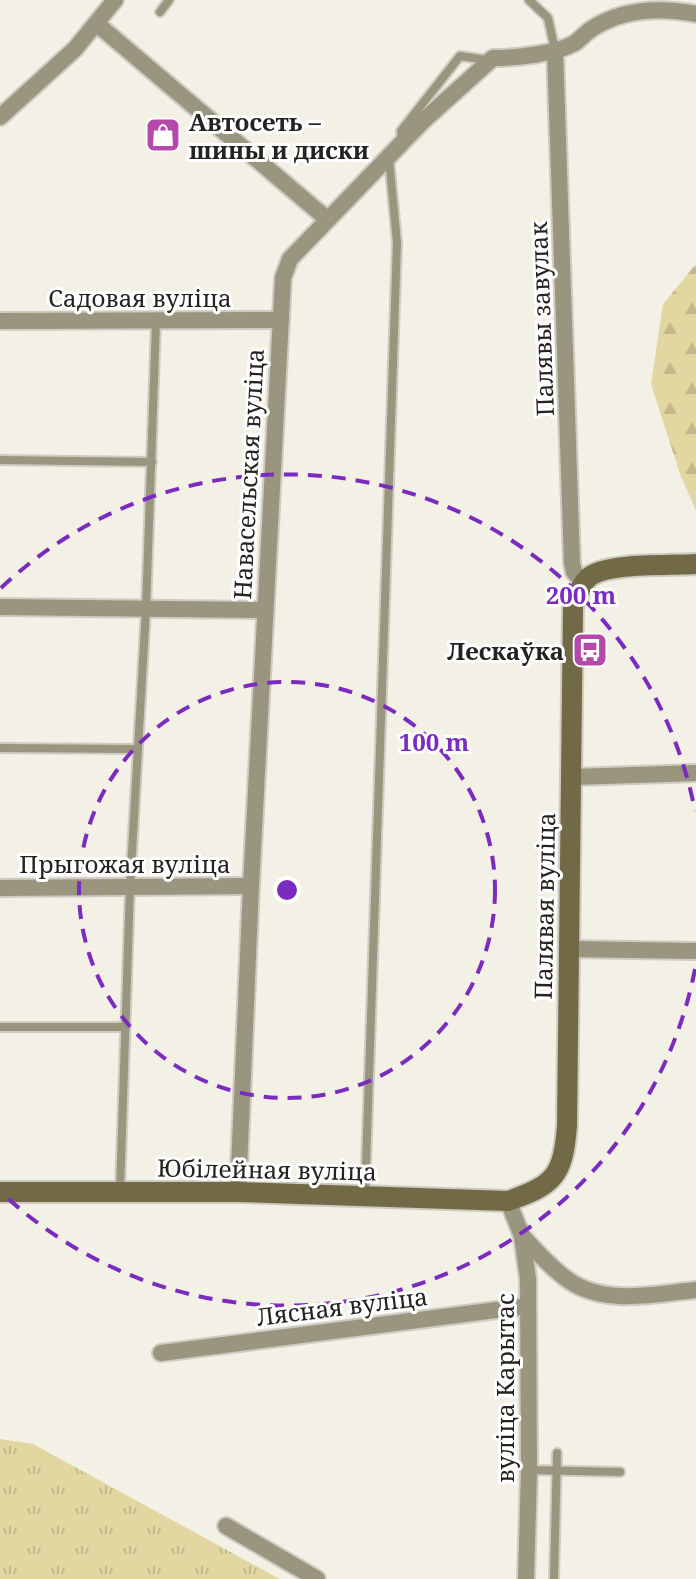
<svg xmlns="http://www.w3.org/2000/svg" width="696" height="1579" viewBox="0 0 696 1579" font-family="'Noto Serif',serif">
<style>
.forest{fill:url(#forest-firs)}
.park{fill:url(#park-tufts)}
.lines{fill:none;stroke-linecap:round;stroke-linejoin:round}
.lane-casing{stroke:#cecbc2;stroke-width:12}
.street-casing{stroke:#cecbc2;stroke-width:20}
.secondary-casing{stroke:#cecbc2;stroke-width:24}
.lane{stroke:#9a957e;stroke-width:8}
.street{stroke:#9a957e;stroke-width:16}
.secondary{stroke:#726a47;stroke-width:20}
.ring{fill:none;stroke:#7b2cbf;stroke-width:4;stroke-dasharray:14 10}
.labels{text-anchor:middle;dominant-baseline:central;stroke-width:6;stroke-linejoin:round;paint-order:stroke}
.poi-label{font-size:24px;font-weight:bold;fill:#24231f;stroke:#fff;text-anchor:start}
.street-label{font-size:24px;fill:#24231f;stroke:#fff}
.centre{fill:#7b2cbf;stroke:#fff;stroke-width:4}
.ring-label{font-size:24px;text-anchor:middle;font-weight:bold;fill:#7b2cbf;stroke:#fff;stroke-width:6;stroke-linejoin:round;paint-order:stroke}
</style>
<defs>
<pattern id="forest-firs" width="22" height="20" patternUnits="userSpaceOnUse" patternTransform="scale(2)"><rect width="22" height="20" fill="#e3d7a1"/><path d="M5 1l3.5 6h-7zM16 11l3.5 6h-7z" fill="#c3b88a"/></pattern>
<pattern id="park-tufts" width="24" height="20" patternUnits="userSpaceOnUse" patternTransform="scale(2)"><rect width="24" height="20" fill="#e3d7a1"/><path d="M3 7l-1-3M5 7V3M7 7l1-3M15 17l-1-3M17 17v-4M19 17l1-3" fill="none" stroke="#c3b88a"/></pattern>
</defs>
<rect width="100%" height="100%" fill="#f3f0e6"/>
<!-- forest -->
<path class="forest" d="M696,264V510L681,477L651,384L663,304Z"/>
<!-- park -->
<path class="park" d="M0,1439L33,1444L280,1579H0Z"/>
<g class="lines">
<defs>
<g id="lane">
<path d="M529,0L548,18L555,50"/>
<path d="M160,12L169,0"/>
<path d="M402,142L401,131L460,56L487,60"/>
<path d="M0,460L152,462"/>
<path d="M0,748L138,749"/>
<path d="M0,1027H125"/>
<path d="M120,1191L130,887L146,609L156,322"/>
<path d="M365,1195L397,243L389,158"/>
<path d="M529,1470L620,1472"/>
<path d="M554,1579L557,1453"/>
</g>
<g id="street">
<path d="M97,24L327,219"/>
<path d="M555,50L572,563L574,572L584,583"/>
<path d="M0,117L75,49L115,0"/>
<path d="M0,321L281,320"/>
<path d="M0,607L265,610"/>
<path d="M573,777L696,773"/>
<path d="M0,888L251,886"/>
<path d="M568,949L696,951"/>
<path d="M238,1192L251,886L283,278L290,259L423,121L493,58C515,58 554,54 573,44C580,40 586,32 593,28C625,8 660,7 696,14"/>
<path d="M508,1201L522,1236L528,1279L529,1471L526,1579"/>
<path d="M523,1237C537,1252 551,1268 568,1280C605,1306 654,1294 696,1290"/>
<path d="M161,1353L528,1306"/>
<path d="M226,1526L317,1579"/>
</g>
<path id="secondary" d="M0,1192H238L508,1201C555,1185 563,1175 567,1126L573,605C577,596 581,584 589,577C608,562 671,566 696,564"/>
</defs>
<!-- lane casing -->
<use href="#lane" class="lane-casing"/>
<!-- street casing -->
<use href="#street" class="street-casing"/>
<!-- secondary casing -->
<use href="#secondary" class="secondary-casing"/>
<!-- lane -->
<use href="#lane" class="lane"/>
<!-- street -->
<use href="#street" class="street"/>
<!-- secondary -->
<use href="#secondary" class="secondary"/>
</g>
<!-- distance rings -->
<g class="ring">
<circle cx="287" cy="890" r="208"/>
<path d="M695 969A416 416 0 0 1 1 1192M1 588A416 416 0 0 1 695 811"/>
</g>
<!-- icons -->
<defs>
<symbol id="shop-square" viewBox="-11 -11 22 22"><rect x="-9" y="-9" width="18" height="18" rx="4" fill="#b449a9" stroke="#fff"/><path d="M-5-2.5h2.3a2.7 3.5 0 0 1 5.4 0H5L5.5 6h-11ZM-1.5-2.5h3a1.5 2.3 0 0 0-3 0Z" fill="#fff"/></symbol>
<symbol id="bus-square" viewBox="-11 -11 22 22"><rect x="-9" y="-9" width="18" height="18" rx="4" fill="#b449a9" stroke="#fff"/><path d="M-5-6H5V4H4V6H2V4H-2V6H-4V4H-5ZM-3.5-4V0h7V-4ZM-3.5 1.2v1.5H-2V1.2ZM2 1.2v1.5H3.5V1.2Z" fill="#fff"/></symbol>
</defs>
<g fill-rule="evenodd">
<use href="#shop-square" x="143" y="115" width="40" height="40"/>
<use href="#bus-square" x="570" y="630" width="40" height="40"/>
</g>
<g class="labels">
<!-- poi labels -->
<g class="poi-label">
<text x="189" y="121">Автосеть –<tspan x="189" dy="28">шины и диски</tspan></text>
<text x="564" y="650" text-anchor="end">Лескаўка</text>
</g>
<!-- street labels -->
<g class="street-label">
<text x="140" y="297">Садовая вуліца</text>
<text transform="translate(541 319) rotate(-92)">Палявы завулак</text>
<text transform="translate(248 474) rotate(-87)">Навасельская вуліца</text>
<text x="125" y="863">Прыгожая вуліца</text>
<text transform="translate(544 906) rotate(-89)">Палявая вуліца</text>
<text transform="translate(267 1169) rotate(1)">Юбілейная вуліца</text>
<text transform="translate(342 1306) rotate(-7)">Лясная вуліца</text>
<text transform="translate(504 1388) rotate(-90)">вуліца Карытас</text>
</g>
</g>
<circle cx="287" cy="890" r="12" class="centre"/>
<g class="ring-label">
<text x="581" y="604">200 m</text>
<text x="434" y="751">100 m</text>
</g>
</svg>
